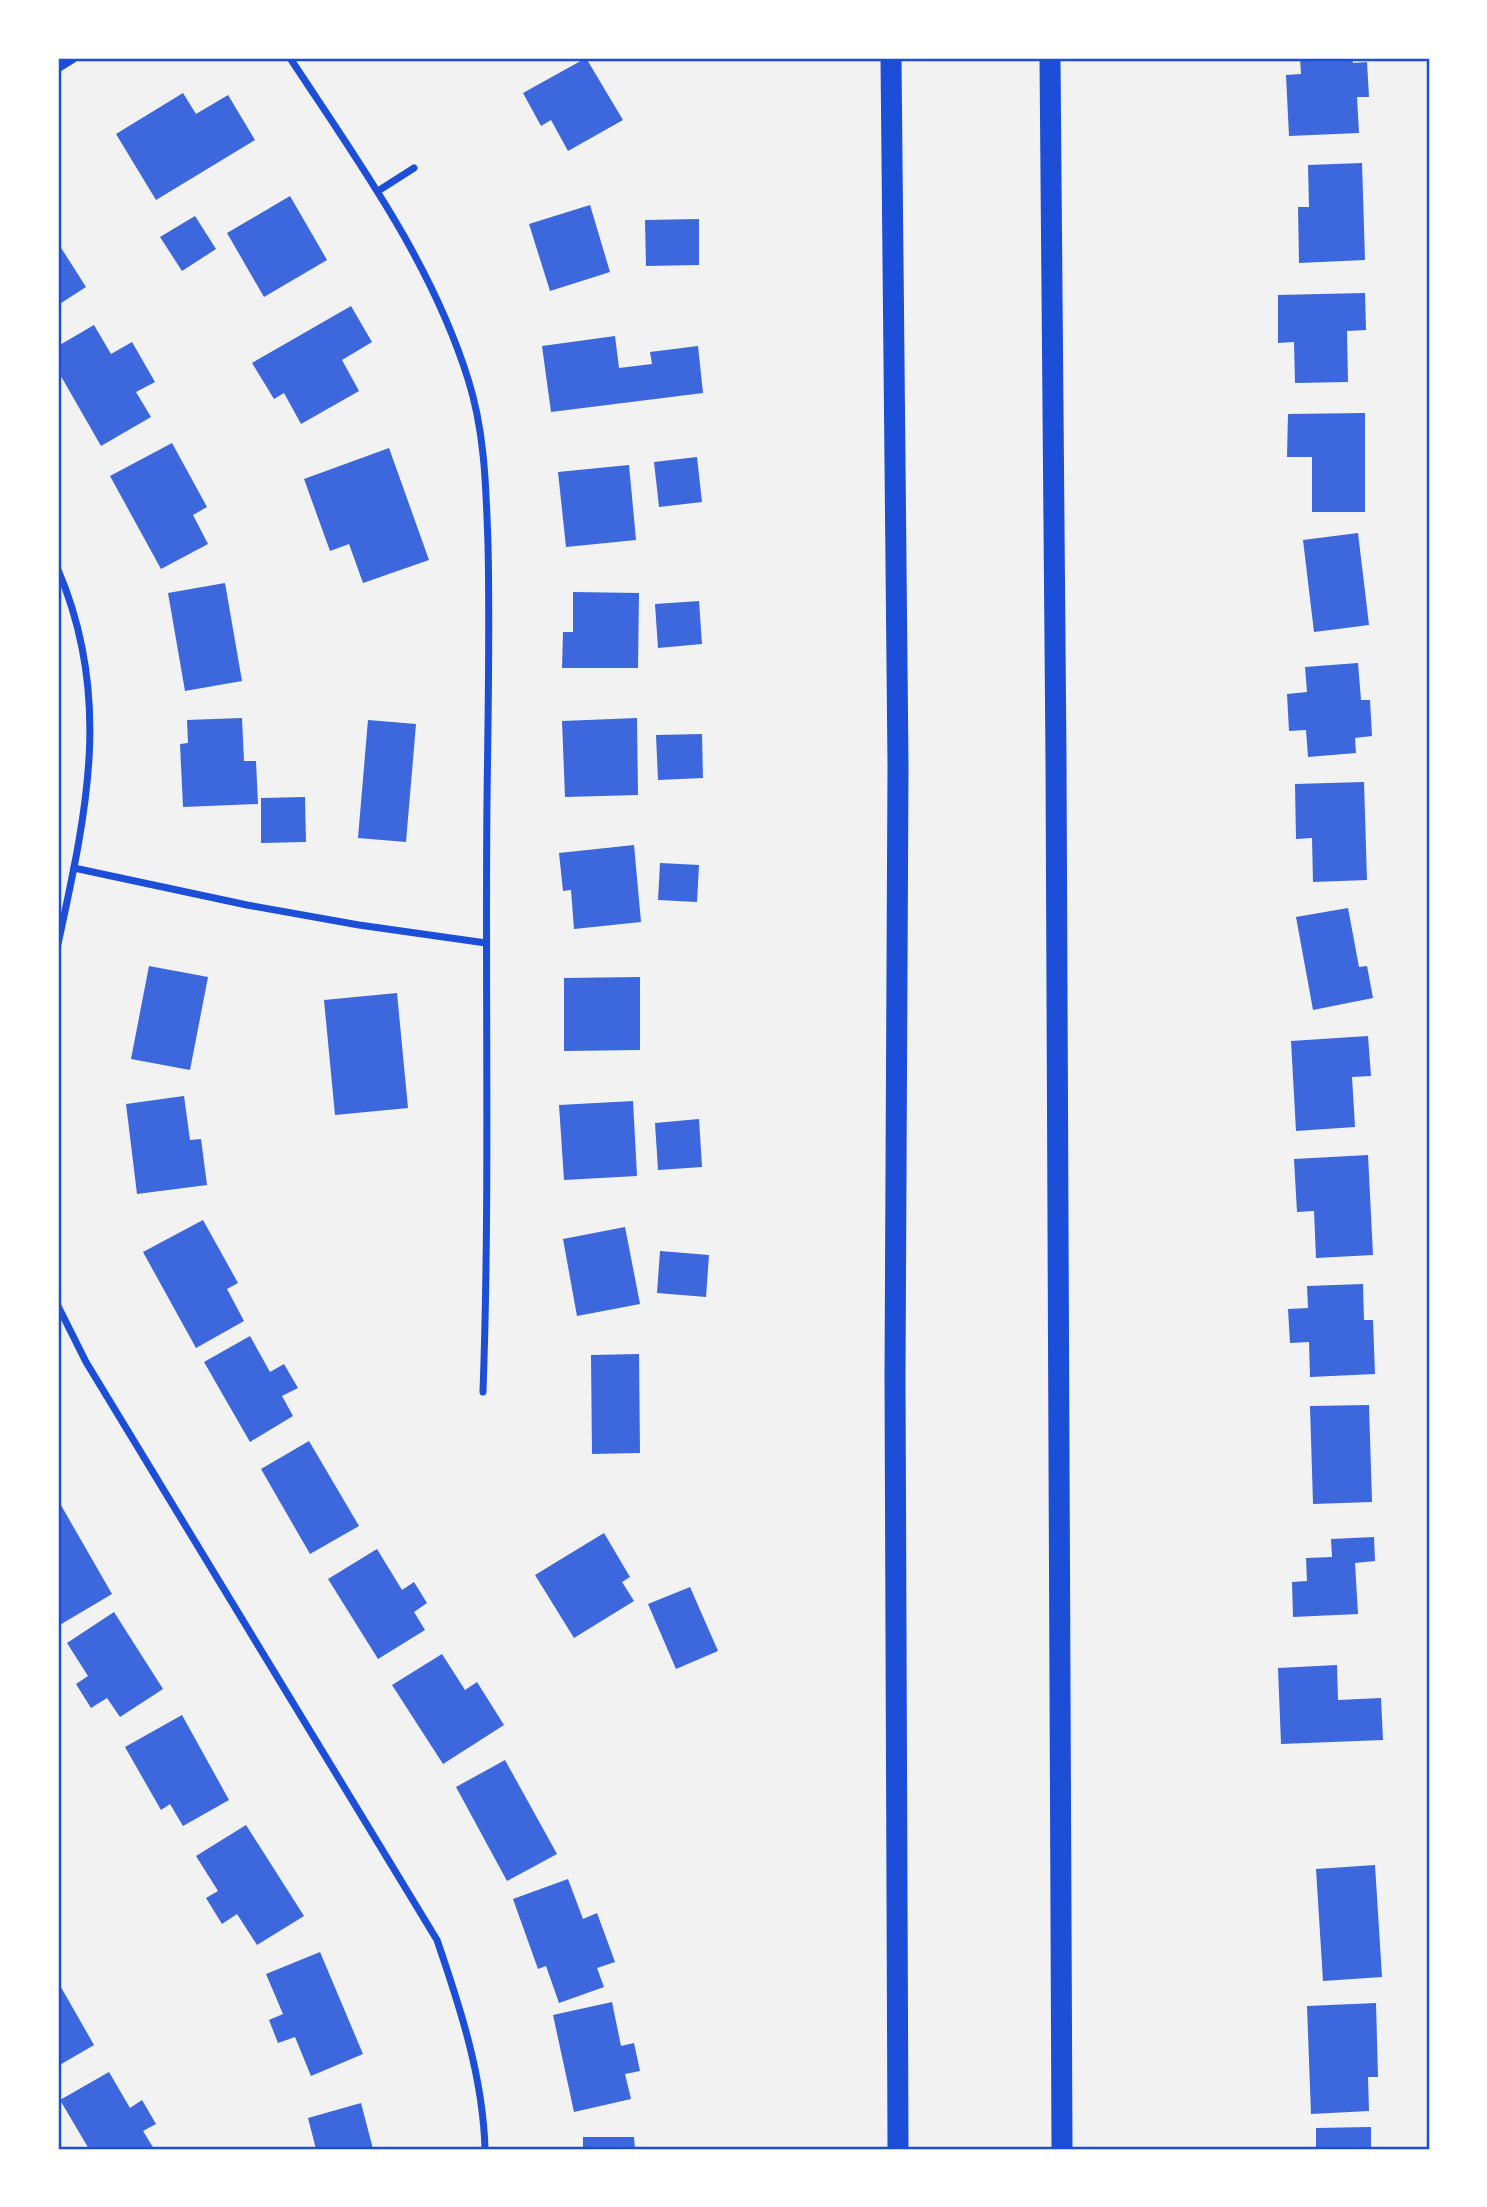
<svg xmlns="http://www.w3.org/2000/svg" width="1487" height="2207" viewBox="0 0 1487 2207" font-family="Signika,sans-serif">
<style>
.building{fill:#3d67dc}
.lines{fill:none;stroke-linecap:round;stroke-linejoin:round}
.minor{stroke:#1d4ed8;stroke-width:7}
.tertiary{stroke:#1d4ed8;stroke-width:12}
.motorway{stroke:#1d4ed8;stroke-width:21}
.neatline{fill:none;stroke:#1d4ed8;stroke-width:2.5}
</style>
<rect width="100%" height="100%" fill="#f2f2f2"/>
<!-- building -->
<g class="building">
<path d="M586,58L623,120L568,151L551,120L541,126L523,93Z"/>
<path d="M1300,58H1352L1353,63L1367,62L1369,97H1357L1359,133L1289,136L1286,75L1301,74Z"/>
<path d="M183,93L196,114L228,95L255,140L156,200L116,134Z"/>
<path d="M1362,163L1365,260L1299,263L1298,207H1309L1308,165Z"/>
<path d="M290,196L327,260L264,297L227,233Z"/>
<path d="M590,205L610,272L550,291L529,224Z"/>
<path d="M195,216L216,249L182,271L160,237Z"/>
<path d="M699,219V265L646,266L645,220Z"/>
<path d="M58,243L86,287L58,305Z"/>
<path d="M1365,293L1366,330L1347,331L1348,382L1295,383L1294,342L1278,343V295Z"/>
<path d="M351,306L372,342L342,360L359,391L301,424L284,393L274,399L252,363Z"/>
<path d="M94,325L111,354L132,342L155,382L136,392L151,417L101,446L58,371V346Z"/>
<path d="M615,336L619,368L652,364L650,352L698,346L703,393L551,412L542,346Z"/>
<path d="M1365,413V512H1312V457H1287L1288,414Z"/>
<path d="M172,443L207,507L193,515L208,544L161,569L110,476Z"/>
<path d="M389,448L429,560L363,583L349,544L330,551L304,479Z"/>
<path d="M697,457L702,502L659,507L654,462Z"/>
<path d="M629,465L636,540L566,547L558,472Z"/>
<path d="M1358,533L1369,625L1314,632L1303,540Z"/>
<path d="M225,583L242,681L185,691L168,593Z"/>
<path d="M573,592L639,593L638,668H562L563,632H573Z"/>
<path d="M699,601L702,644L658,648L655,604Z"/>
<path d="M1358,663L1361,700H1370L1372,736L1355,738L1356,753L1308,757L1306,730L1289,731L1287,694L1307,692L1305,667Z"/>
<path d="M242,718L244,761H256L258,804L183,807L180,744L188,743L187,720Z"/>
<path d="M637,718L638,795L565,797L562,721Z"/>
<path d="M368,720L416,724L406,842L358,838Z"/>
<path d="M702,734L703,778L658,780L656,735Z"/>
<path d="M1364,782L1367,880L1313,882L1312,838L1296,839L1295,784Z"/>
<path d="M305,797L306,842L261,843V798Z"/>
<path d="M634,845L641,922L574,929L571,890L563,891L559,853Z"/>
<path d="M660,863L699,865L697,902L658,900Z"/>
<path d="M1348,908L1359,967L1367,966L1373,998L1313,1010L1296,917Z"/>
<path d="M149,966L208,977L190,1070L131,1059Z"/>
<path d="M640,977V1050L564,1051V978Z"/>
<path d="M397,993L408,1108L335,1115L324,1000Z"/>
<path d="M1368,1036L1371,1076L1352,1077L1355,1127L1296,1131L1291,1041Z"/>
<path d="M184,1096L190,1140L201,1139L207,1185L137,1194L126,1104Z"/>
<path d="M633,1101L637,1176L564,1180L559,1105Z"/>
<path d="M699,1119L702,1167L658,1170L655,1123Z"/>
<path d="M1368,1155L1373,1255L1316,1258L1314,1211L1297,1212L1294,1159Z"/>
<path d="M203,1220L238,1283L227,1289L244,1321L196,1348L143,1252Z"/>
<path d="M625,1227L640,1304L577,1316L563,1239Z"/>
<path d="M660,1251L709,1255L706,1297L657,1293Z"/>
<path d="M1363,1284L1364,1320H1373L1375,1374L1310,1377L1309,1342L1290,1343L1288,1309L1308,1308L1307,1286Z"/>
<path d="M250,1336L270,1372L284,1364L298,1388L282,1396L293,1416L250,1442L204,1362Z"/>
<path d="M639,1354L640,1453L592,1454L591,1355Z"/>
<path d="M1369,1405L1372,1502L1313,1504L1310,1406Z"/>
<path d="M309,1441L359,1526L310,1554L261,1469Z"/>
<path d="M58,1500L112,1594L58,1626Z"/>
<path d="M604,1533L630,1577L622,1582L634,1601L574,1638L535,1575Z"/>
<path d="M1374,1537L1375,1561L1355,1563L1358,1614L1293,1617L1292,1582L1307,1581L1306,1558L1332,1557L1331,1539Z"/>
<path d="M377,1549L402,1590L414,1582L427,1603L414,1612L425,1630L378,1659L328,1579Z"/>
<path d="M690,1587L718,1651L676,1669L648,1604Z"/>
<path d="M114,1612L163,1689L120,1717L107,1698L91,1708L76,1684L88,1676L67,1643Z"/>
<path d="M442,1654L465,1690L477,1682L504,1725L443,1764L392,1685Z"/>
<path d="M1337,1665L1338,1700L1381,1698L1383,1740L1281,1744L1278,1668Z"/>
<path d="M182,1715L229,1800L183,1826L170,1804L161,1810L125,1747Z"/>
<path d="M505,1760L557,1854L507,1881L456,1787Z"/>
<path d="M246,1825L304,1916L257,1945L237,1914L222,1924L206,1898L218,1891L196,1856Z"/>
<path d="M1375,1865L1382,1977L1323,1981L1316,1869Z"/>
<path d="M568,1879L583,1919L597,1913L615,1962L597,1968L604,1987L559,2003L546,1966L538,1969L513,1899Z"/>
<path d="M320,1952L363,2054L311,2076L295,2037L278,2043L269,2020L283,2014L266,1974Z"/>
<path d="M58,1982L94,2045L58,2066Z"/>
<path d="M612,2002L621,2046L634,2043L640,2071L625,2074L631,2099L574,2112L553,2015Z"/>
<path d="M1376,2003L1378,2077H1368L1369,2111L1311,2114L1307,2006Z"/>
<path d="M109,2072L130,2108L142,2100L156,2124L143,2131L154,2149H89L60,2100Z"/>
<path d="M361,2103L373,2149H316L308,2118Z"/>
<path d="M1371,2127V2149H1316V2128Z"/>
<path d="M583,2137H634L635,2149H583Z"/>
</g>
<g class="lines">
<!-- minor -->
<g class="minor">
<path d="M290,58C357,160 431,261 468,379C485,432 486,488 488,544C490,630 488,715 487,801C485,998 490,1195 483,1392"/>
<path d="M378,191L414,168"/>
<path d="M58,570C113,698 86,814 58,944"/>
<path d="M74,868L247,905L359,925L486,943"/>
<path d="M58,1306L86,1362L437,1940C460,2007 483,2077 485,2149"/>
</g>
<!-- tertiary -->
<path class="tertiary" d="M58,66L71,58"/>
<!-- motorway -->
<g class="motorway">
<path d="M891,58L898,766L895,1377L898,2149"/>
<path d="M1050,58L1056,759L1062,2149"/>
</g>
</g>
<!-- border -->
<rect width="1487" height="2207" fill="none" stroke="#ffffff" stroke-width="119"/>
<rect x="60" y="60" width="1368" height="2088" class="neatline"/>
</svg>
